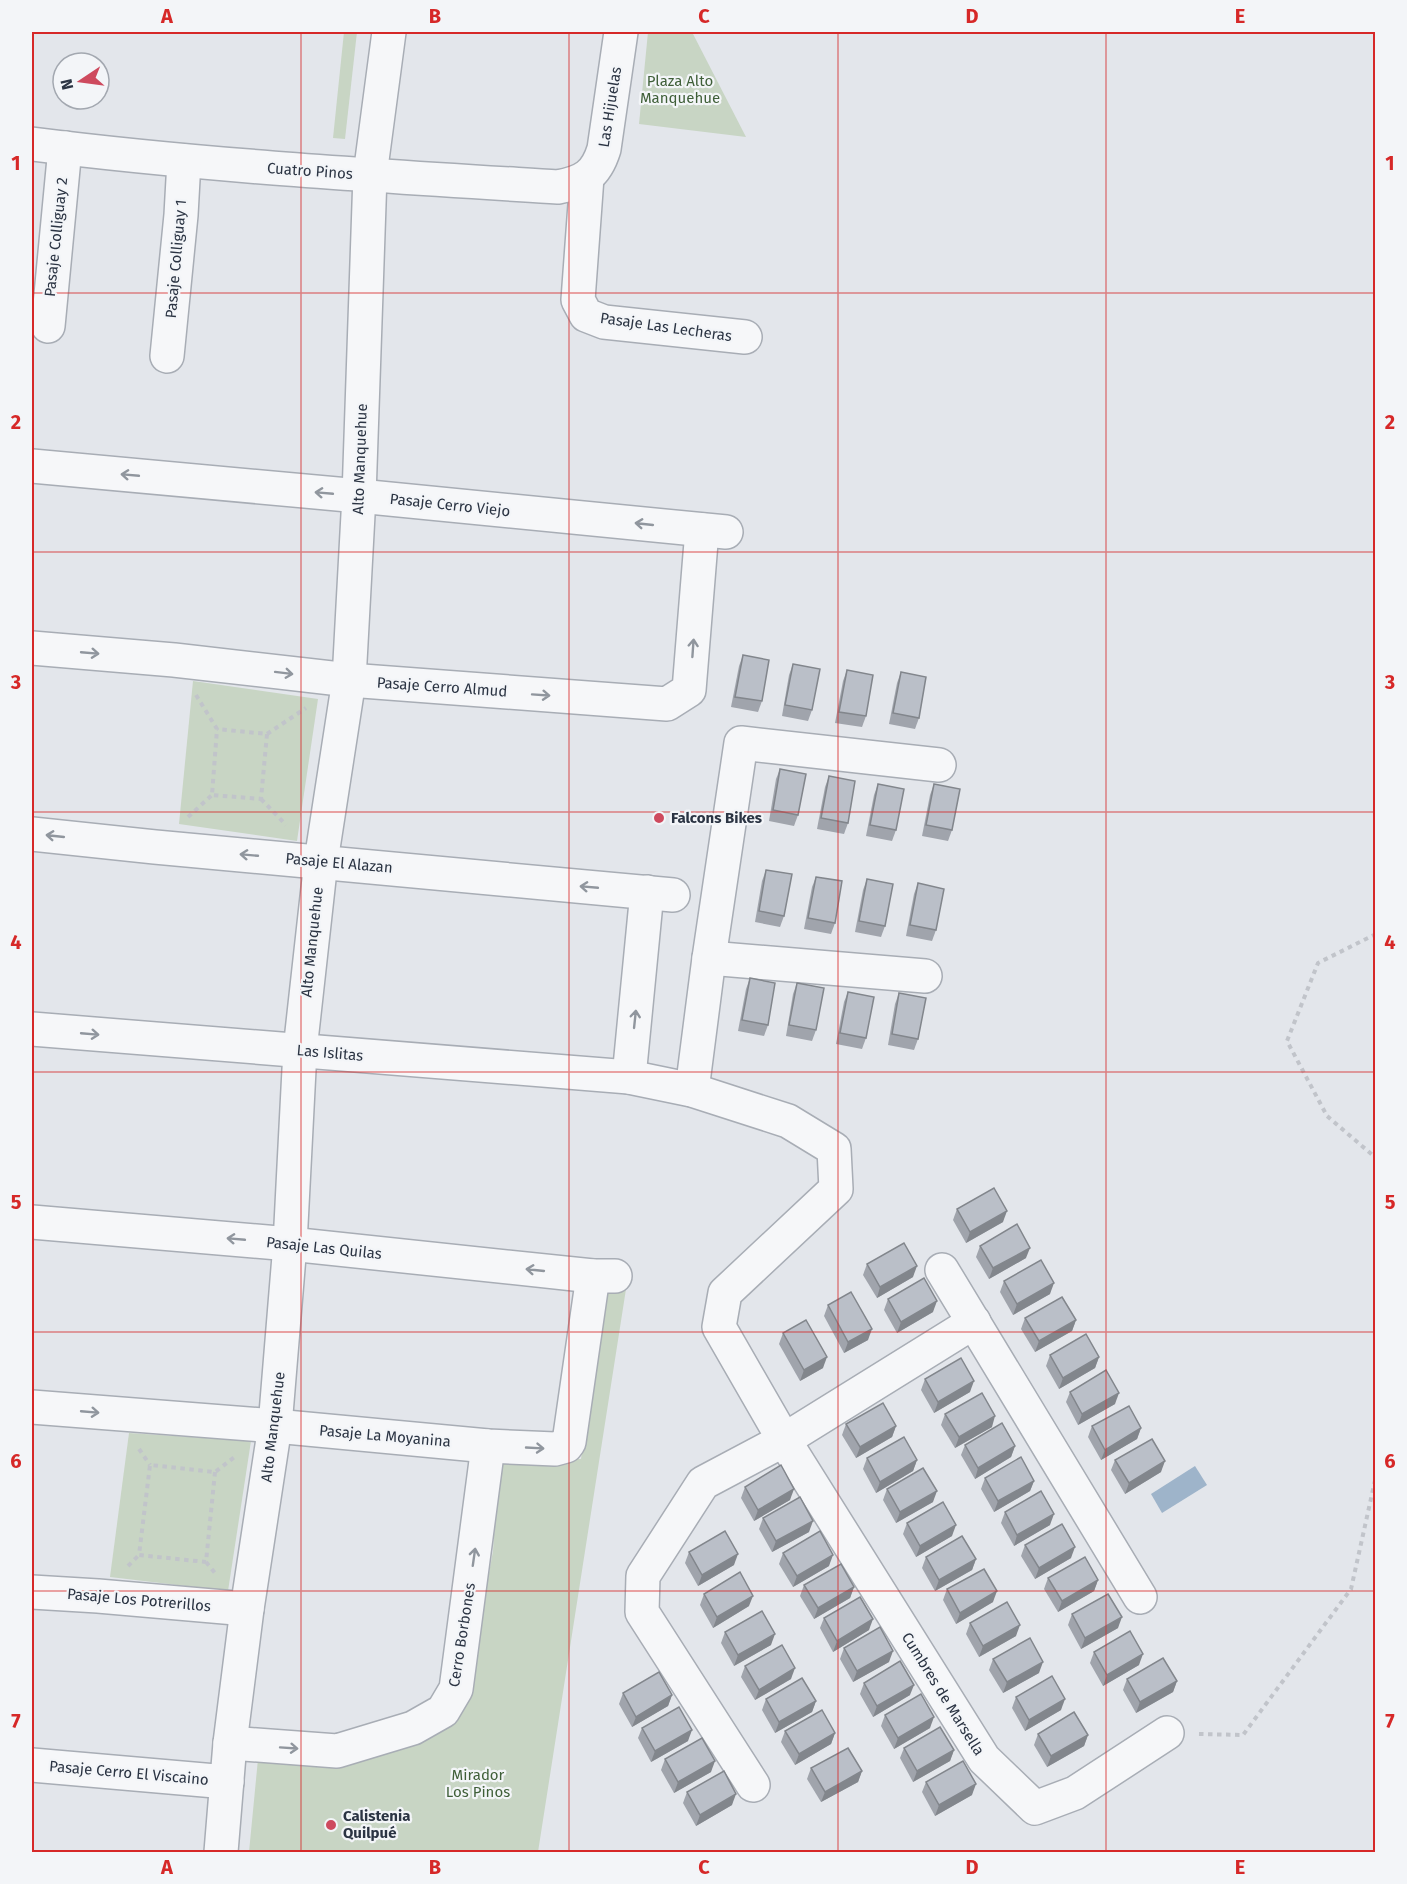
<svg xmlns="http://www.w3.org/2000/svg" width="1407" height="1884" viewBox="0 0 1407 1884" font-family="'Fira Sans',sans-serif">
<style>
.green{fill:#c8d5c4}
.water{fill:#9eb4ca}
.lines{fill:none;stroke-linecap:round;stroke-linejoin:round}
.street-casing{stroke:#a8adb5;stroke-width:36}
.path{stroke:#c1c4ca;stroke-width:4;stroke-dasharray:4.5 4.5;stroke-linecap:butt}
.street{stroke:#f6f7f9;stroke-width:33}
.wall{fill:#a0a4ac}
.shaded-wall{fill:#82868c}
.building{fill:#babfc8;stroke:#82868c;stroke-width:1.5}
.oneway{stroke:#90969e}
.grid{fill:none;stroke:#d62828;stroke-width:1.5;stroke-opacity:0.55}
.poi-dot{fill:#ce4a5e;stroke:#f3f5f8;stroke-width:2}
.labels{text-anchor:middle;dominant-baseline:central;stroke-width:4.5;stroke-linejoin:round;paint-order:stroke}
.park-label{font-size:15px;fill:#3f5f38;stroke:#f3f5f8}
.street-label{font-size:15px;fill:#2b3443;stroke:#f3f5f8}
.poi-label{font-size:15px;font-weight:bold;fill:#2b3443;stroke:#f3f5f8;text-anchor:start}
.neatline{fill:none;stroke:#d62828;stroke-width:2}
.grid-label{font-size:20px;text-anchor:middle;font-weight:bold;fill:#d62828}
</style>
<rect width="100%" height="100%" fill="#e3e6eb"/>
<!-- green -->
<g class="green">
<path d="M344,32H357L345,139L333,138Z"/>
<path d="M648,32H692L746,137L639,124Z"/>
<path d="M193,681L318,699L297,841L179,824Z"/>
<path d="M604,1286L626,1289L538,1852H249L258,1759L467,1694L493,1551L499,1460L581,1459Z"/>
<path d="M129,1433L251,1441L228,1591L110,1577Z"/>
</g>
<!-- water -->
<path class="water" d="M1195,1466L1207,1485L1162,1513L1151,1494Z"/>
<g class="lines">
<defs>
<g id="street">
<path d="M32,144C206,166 382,176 558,187C584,182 596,175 604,149L621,32"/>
<path d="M587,177L578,300L586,315L604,322L745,337"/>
<path d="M48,326L65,148"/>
<path d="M167,356L181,215L184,161"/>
<path d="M32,466L359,496L726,532"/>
<path d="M32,648L174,660L349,680L667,704L689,690L702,530"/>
<path d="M32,834L155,847L673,895"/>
<path d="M709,958L925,976"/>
<path d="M32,1029L629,1077L692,1090L788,1121L834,1149L836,1189L725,1293L719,1327L784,1440L984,1759L1035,1808L1075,1793L1167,1733"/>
<path d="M629,1077L647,892"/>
<path d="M692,1090L709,958L741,743L939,765"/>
<path d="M32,1222L290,1244L593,1276H615"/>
<path d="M942,1270L1140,1597"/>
<path d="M32,1407L275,1426L488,1446L555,1449L566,1446L569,1442L593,1276"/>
<path d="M32,1592L98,1596L247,1609"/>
<path d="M230,1743L337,1751L413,1728L443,1711L456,1689L488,1446"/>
<path d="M32,1765L227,1782"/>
<path d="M753,1785L642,1612L643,1576L703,1483L784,1440L974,1322"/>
<path d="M221,1852L230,1743L247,1609L275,1426L290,1244L300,1050L321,861L349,680L359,496L370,175L389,32"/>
</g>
</defs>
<!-- street casing -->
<use href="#street" class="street-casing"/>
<!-- path -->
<g class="path">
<path d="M196,695L217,729L212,795L261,799L267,734L217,729"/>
<path d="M267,734L306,708"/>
<path d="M261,799L286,825"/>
<path d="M188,817L212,795"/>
<path d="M1376,934L1318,963L1287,1041L1327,1116L1376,1158"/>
<path d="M139,1449L150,1465"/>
<path d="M215,1472L206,1562L139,1555L150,1465L215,1472L237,1455"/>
<path d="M206,1562L215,1573"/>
<path d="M128,1566L139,1555"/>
<path d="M1199,1734L1243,1735L1351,1589L1376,1476"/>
</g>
<!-- street -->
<use href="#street" class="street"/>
</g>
<!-- wall -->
<g class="wall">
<path d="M743,655L762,701L758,712L731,707L739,666Z"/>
<path d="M793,664L812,710L808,721L782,716L789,675Z"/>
<path d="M847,670L866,716L862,727L835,723L843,681Z"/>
<path d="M901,672L919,718L915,729L889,724L897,683Z"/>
<path d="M780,769L798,815L794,826L769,821L776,779Z"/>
<path d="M829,776L848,823L844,834L817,829L825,787Z"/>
<path d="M878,784L896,830L892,841L866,836L874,795Z"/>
<path d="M934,784L952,830L948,841L922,836L930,795Z"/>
<path d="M766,870L784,916L780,927L755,922L762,881Z"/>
<path d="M816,877L835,923L831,934L804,929L812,887Z"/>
<path d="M867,879L885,926L881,937L855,932L863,890Z"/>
<path d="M918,883L936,930L932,941L906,936L914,894Z"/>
<path d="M750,978L768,1025L764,1036L738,1031L746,989Z"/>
<path d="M797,983L816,1030L812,1041L786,1036L793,994Z"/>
<path d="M848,992L866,1038L862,1049L836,1044L844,1002Z"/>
<path d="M899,993L918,1039L914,1050L888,1045L895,1004Z"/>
<path d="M957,1209L1003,1222L966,1243L953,1220Z"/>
<path d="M980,1246L1026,1258L989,1279L976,1257Z"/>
<path d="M867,1264L913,1277L877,1298L863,1275Z"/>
<path d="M1004,1281L1050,1294L1013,1315L1000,1292Z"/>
<path d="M888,1299L933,1312L897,1333L884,1310Z"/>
<path d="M828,1305L868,1340L844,1353L824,1316Z"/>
<path d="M1025,1318L1076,1320L1072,1331L1035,1352L1021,1329Z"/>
<path d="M783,1333L823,1368L800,1381L779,1344Z"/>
<path d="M1050,1355L1099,1357L1095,1368L1059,1389L1046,1366Z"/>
<path d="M925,1379L970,1392L934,1413L921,1390Z"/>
<path d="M1070,1392L1115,1404L1078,1425L1066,1402Z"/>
<path d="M945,1414L992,1427L955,1448L941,1425Z"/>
<path d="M846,1424L896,1426L892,1437L856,1458L842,1435Z"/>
<path d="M1092,1426L1141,1428L1137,1439L1101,1460L1088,1437Z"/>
<path d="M965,1445L1015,1446L1011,1457L975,1479L961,1455Z"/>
<path d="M867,1458L917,1460L913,1471L876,1493L863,1469Z"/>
<path d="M1115,1460L1161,1472L1125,1494L1111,1470Z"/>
<path d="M985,1478L1034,1481L1030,1491L994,1512L981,1489Z"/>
<path d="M745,1487L790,1500L754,1521L741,1498Z"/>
<path d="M887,1489L933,1502L896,1523L883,1500Z"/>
<path d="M1005,1512L1050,1525L1014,1546L1001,1523Z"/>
<path d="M763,1518L809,1532L772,1552L759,1529Z"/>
<path d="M907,1523L952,1536L916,1557L903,1534Z"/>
<path d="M1025,1545L1071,1558L1035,1579L1021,1556Z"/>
<path d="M689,1552L734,1565L698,1586L685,1563Z"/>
<path d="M783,1553L829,1566L793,1587L779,1564Z"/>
<path d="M926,1557L976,1559L972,1570L935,1591L922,1568Z"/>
<path d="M1048,1578L1098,1580L1094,1591L1058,1612L1044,1589Z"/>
<path d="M804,1585L854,1587L850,1598L814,1619L800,1596Z"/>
<path d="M947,1589L993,1602L956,1624L943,1600Z"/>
<path d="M704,1594L749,1606L713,1628L700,1605Z"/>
<path d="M1072,1614L1118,1628L1081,1649L1068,1625Z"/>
<path d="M824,1618L869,1630L833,1652L820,1628Z"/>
<path d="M970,1623L1016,1636L979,1657L966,1634Z"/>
<path d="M725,1632L771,1645L734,1666L721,1643Z"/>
<path d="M844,1648L889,1662L853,1682L840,1659Z"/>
<path d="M1094,1652L1139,1665L1103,1686L1090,1663Z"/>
<path d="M993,1659L1039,1673L1003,1693L989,1670Z"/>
<path d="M745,1666L791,1679L755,1700L741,1677Z"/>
<path d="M1127,1679L1177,1681L1173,1692L1136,1713L1123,1690Z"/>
<path d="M864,1683L910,1695L873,1717L860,1694Z"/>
<path d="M623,1693L672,1695L668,1706L632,1727L619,1704Z"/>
<path d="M1016,1697L1061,1710L1025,1731L1012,1708Z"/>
<path d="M766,1699L816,1701L812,1712L775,1733L762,1710Z"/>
<path d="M885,1715L930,1728L894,1749L881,1726Z"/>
<path d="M642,1728L688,1741L651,1762L638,1738Z"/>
<path d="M785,1731L835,1733L831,1744L795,1765L781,1742Z"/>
<path d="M1038,1734L1088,1735L1084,1746L1047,1767L1034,1745Z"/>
<path d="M904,1748L954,1750L950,1761L913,1782L900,1758Z"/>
<path d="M665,1759L711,1772L674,1793L661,1770Z"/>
<path d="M811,1768L862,1771L858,1782L821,1802L807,1779Z"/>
<path d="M926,1782L972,1795L935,1816L922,1792Z"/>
<path d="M687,1792L732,1805L696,1826L683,1803Z"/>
</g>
<!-- shaded-wall -->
<g class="shaded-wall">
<path d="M1007,1211L1003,1222L966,1243L970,1232Z"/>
<path d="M1030,1248L1026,1258L989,1279L993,1268Z"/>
<path d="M917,1266L913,1277L877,1298L880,1287Z"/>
<path d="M1054,1283L1050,1294L1013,1315L1017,1304Z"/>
<path d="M937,1301L933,1312L897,1333L901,1322Z"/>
<path d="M1076,1320L1072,1331L1035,1352L1039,1341Z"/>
<path d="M872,1329L868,1340L844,1353L848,1342Z"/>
<path d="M827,1357L823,1368L800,1381L804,1370Z"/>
<path d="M1099,1357L1095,1368L1059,1389L1063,1378Z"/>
<path d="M974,1381L970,1392L934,1413L938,1402Z"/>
<path d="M1119,1393L1115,1404L1078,1425L1082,1414Z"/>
<path d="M995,1416L992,1427L955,1448L959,1437Z"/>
<path d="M896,1426L892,1437L856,1458L860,1447Z"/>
<path d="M1141,1428L1137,1439L1101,1460L1105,1450Z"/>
<path d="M1015,1446L1011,1457L975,1479L978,1468Z"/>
<path d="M917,1460L913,1471L876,1493L880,1482Z"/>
<path d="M1165,1461L1161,1472L1125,1494L1129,1483Z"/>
<path d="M1034,1481L1030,1491L994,1512L998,1501Z"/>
<path d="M794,1489L790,1500L754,1521L758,1510Z"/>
<path d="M937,1491L933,1502L896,1523L900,1512Z"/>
<path d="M1054,1514L1050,1525L1014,1546L1017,1535Z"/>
<path d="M813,1521L809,1532L772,1552L776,1541Z"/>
<path d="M956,1525L952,1536L916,1557L920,1546Z"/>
<path d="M1075,1547L1071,1558L1035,1579L1039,1568Z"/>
<path d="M738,1554L734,1565L698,1586L702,1575Z"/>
<path d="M833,1555L829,1566L793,1587L797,1576Z"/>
<path d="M976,1559L972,1570L935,1591L939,1580Z"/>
<path d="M1098,1580L1094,1591L1058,1612L1062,1601Z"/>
<path d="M854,1587L850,1598L814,1619L818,1608Z"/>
<path d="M997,1591L993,1602L956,1624L960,1613Z"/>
<path d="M753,1596L749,1606L713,1628L717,1617Z"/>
<path d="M1122,1617L1118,1628L1081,1649L1085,1638Z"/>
<path d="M873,1619L869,1630L833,1652L837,1641Z"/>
<path d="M1020,1625L1016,1636L979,1657L983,1646Z"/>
<path d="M775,1634L771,1645L734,1666L738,1655Z"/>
<path d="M893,1651L889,1662L853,1682L857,1671Z"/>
<path d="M1143,1654L1139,1665L1103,1686L1107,1675Z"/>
<path d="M1043,1662L1039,1673L1003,1693L1007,1682Z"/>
<path d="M795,1668L791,1679L755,1700L759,1690Z"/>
<path d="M1177,1681L1173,1692L1136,1713L1140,1702Z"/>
<path d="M914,1685L910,1695L873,1717L877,1706Z"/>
<path d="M672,1695L668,1706L632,1727L636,1717Z"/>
<path d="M1065,1699L1061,1710L1025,1731L1029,1720Z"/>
<path d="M816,1701L812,1712L775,1733L779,1722Z"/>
<path d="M934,1717L930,1728L894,1749L898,1738Z"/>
<path d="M692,1730L688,1741L651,1762L655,1751Z"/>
<path d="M835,1733L831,1744L795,1765L799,1754Z"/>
<path d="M1088,1735L1084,1746L1047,1767L1051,1756Z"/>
<path d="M954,1750L950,1761L913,1782L917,1771Z"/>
<path d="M715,1761L711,1772L674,1793L678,1782Z"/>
<path d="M862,1771L858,1782L821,1802L825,1792Z"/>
<path d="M976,1784L972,1795L935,1816L939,1805Z"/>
<path d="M736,1794L732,1805L696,1826L700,1815Z"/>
</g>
<!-- building -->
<g class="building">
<path d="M743,655L769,660L762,701L735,697Z"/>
<path d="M793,664L820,669L812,710L785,705Z"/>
<path d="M847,670L873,675L866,716L839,712Z"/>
<path d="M901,672L926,677L919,718L893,713Z"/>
<path d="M780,769L806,774L798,815L773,810Z"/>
<path d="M829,776L855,781L848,823L821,818Z"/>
<path d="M878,784L904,789L896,830L870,825Z"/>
<path d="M934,784L960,789L952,830L926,825Z"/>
<path d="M766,870L792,874L784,916L759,911Z"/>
<path d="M816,877L842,881L835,923L808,918Z"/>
<path d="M867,879L893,884L885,926L859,921Z"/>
<path d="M918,883L944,889L936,930L910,925Z"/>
<path d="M750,978L775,983L768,1025L742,1020Z"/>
<path d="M797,983L824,988L816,1030L789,1025Z"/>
<path d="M848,992L874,997L866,1038L840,1033Z"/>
<path d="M899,993L926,998L918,1039L892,1034Z"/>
<path d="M994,1188L1007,1211L970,1232L957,1209Z"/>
<path d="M1017,1224L1030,1248L993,1268L980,1246Z"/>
<path d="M904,1243L917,1266L880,1287L867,1264Z"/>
<path d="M1041,1260L1054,1283L1017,1304L1004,1281Z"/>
<path d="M924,1278L937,1301L901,1322L888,1299Z"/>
<path d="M851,1292L872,1329L848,1342L828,1305Z"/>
<path d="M1062,1297L1076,1320L1039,1341L1025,1318Z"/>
<path d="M806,1320L827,1357L804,1370L783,1333Z"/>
<path d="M1086,1334L1099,1357L1063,1378L1050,1355Z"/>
<path d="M961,1358L974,1381L938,1402L925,1379Z"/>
<path d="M1106,1370L1119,1393L1082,1414L1070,1392Z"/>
<path d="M982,1393L995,1416L959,1437L945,1414Z"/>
<path d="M883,1403L896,1426L860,1447L846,1424Z"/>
<path d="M1129,1406L1141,1428L1105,1450L1092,1426Z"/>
<path d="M1002,1423L1015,1446L978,1468L965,1445Z"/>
<path d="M904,1437L917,1460L880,1482L867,1458Z"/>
<path d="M1152,1439L1165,1461L1129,1483L1115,1460Z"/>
<path d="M1021,1457L1034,1481L998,1501L985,1478Z"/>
<path d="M781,1465L794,1489L758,1510L745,1487Z"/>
<path d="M923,1468L937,1491L900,1512L887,1489Z"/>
<path d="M1041,1491L1054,1514L1017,1535L1005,1512Z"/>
<path d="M800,1497L813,1521L776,1541L763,1518Z"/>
<path d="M943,1502L956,1525L920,1546L907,1523Z"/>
<path d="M1062,1524L1075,1547L1039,1568L1025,1545Z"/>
<path d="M725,1531L738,1554L702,1575L689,1552Z"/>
<path d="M820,1531L833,1555L797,1576L783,1553Z"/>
<path d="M962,1536L976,1559L939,1580L926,1557Z"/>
<path d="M1085,1557L1098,1580L1062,1601L1048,1578Z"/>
<path d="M841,1564L854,1587L818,1608L804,1585Z"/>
<path d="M984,1569L997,1591L960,1613L947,1589Z"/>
<path d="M740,1572L753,1596L717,1617L704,1594Z"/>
<path d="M1108,1594L1122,1617L1085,1638L1072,1614Z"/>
<path d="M860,1597L873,1619L837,1641L824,1618Z"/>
<path d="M1007,1602L1020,1625L983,1646L970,1623Z"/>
<path d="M762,1611L775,1634L738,1655L725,1632Z"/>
<path d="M880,1627L893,1651L857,1671L844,1648Z"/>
<path d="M1130,1631L1143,1654L1107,1675L1094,1652Z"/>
<path d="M1030,1638L1043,1662L1007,1682L993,1659Z"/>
<path d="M782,1645L795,1668L759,1690L745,1666Z"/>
<path d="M1163,1658L1177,1681L1140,1702L1127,1679Z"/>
<path d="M900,1661L914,1685L877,1706L864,1683Z"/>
<path d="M659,1672L672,1695L636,1717L623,1693Z"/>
<path d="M1052,1676L1065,1699L1029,1720L1016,1697Z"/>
<path d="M802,1678L816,1701L779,1722L766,1699Z"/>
<path d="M921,1694L934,1717L898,1738L885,1715Z"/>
<path d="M679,1707L692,1730L655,1751L642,1728Z"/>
<path d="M822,1710L835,1733L799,1754L785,1731Z"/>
<path d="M1074,1712L1088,1735L1051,1756L1038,1734Z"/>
<path d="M940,1727L954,1750L917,1771L904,1748Z"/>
<path d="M702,1738L715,1761L678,1782L665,1759Z"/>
<path d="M848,1748L862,1771L825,1792L811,1768Z"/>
<path d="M963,1761L976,1784L939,1805L926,1782Z"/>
<path d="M724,1771L736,1794L700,1815L687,1792Z"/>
</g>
<!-- one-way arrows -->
<defs><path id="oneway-shaft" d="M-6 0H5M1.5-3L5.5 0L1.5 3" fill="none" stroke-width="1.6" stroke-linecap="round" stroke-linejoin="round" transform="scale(1.5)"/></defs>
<g class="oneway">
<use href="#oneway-shaft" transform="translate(130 475) rotate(-175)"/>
<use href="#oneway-shaft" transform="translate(324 493) rotate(-175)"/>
<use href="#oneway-shaft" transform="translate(644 524) rotate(-174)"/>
<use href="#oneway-shaft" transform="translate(693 648) rotate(-86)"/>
<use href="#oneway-shaft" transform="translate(90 653) rotate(5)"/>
<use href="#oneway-shaft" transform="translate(284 673) rotate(7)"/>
<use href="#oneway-shaft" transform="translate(541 695) rotate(4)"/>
<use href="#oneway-shaft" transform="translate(55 836) rotate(-174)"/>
<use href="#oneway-shaft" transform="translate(249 855) rotate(-175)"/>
<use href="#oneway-shaft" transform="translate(589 887) rotate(-175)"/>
<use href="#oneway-shaft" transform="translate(635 1019) rotate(-84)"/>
<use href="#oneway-shaft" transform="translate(90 1034) rotate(5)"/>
<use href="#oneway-shaft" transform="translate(236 1239) rotate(-175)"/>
<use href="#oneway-shaft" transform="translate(535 1270) rotate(-174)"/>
<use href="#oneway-shaft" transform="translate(90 1412) rotate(5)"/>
<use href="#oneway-shaft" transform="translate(535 1448) rotate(3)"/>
<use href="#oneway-shaft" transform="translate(474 1557) rotate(-82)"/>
<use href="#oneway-shaft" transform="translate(289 1748) rotate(4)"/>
</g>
<!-- grid -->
<path class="grid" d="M301,32V1852M569,32V1852M838,32V1852M1106,32V1852M32,293H1376M32,552H1376M32,812H1376M32,1072H1376M32,1332H1376M32,1591H1376"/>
<!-- markers -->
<g class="poi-dot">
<circle cx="659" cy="818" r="6"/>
<circle cx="331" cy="1825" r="6"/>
</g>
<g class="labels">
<!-- park labels -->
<g class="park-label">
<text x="680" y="81">Plaza Alto<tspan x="680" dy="17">Manquehue</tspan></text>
<text x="478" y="1775">Mirador<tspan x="478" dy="17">Los Pinos</tspan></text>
</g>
<!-- street labels -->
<g class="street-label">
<text transform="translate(610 107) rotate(-81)">Las Hijuelas</text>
<text transform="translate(310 171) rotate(4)">Cuatro Pinos</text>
<text transform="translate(56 237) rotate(-84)">Pasaje Colliguay 2</text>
<text transform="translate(176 259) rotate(-85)">Pasaje Colliguay 1</text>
<text transform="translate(666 327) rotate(8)">Pasaje Las Lecheras</text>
<text transform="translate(360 459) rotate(-88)">Alto Manquehue</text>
<text transform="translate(450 505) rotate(6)">Pasaje Cerro Viejo</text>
<text transform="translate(442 687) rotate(4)">Pasaje Cerro Almud</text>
<text transform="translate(339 863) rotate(5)">Pasaje El Alazan</text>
<text transform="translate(312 942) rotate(-84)">Alto Manquehue</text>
<text transform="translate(330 1053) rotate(5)">Las Islitas</text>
<text transform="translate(324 1248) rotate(6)">Pasaje Las Quilas</text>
<text transform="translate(273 1427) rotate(-83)">Alto Manquehue</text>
<text transform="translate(385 1436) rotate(5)">Pasaje La Moyanina</text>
<text transform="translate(139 1600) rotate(5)">Pasaje Los Potrerillos</text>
<text transform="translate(462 1635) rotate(-81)">Cerro Borbones</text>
<text transform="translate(943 1694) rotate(58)">Cumbres de Marsella</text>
<text transform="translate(129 1773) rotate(5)">Pasaje Cerro El Viscaino</text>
</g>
<!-- poi labels -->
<g class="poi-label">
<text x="671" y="818">Falcons Bikes</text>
<text x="343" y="1816">Calistenia<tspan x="343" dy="17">Quilpué</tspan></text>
</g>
</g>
<!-- border -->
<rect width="1407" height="1884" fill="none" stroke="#f3f5f8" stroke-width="66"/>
<!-- north arrow -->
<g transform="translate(81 81) rotate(257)"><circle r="28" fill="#f3f5f8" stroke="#a3a8b0" stroke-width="1.5"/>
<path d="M0-4.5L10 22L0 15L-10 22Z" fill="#ce4a5e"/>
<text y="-9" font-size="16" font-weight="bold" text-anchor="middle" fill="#2b3443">N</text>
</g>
<rect x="33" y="33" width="1341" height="1818" class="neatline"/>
<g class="grid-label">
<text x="167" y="23">A</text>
<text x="435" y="23">B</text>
<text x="704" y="23">C</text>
<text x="972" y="23">D</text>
<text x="1240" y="23">E</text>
<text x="16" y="170">1</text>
<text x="1390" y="170">1</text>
<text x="16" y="429">2</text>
<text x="1390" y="429">2</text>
<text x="16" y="689">3</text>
<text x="1390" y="689">3</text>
<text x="16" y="949">4</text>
<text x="1390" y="949">4</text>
<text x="16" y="1209">5</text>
<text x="1390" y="1209">5</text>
<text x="16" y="1468">6</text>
<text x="1390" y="1468">6</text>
<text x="16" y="1728">7</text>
<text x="1390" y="1728">7</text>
<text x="167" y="1874">A</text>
<text x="435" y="1874">B</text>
<text x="704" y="1874">C</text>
<text x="972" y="1874">D</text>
<text x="1240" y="1874">E</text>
</g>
</svg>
